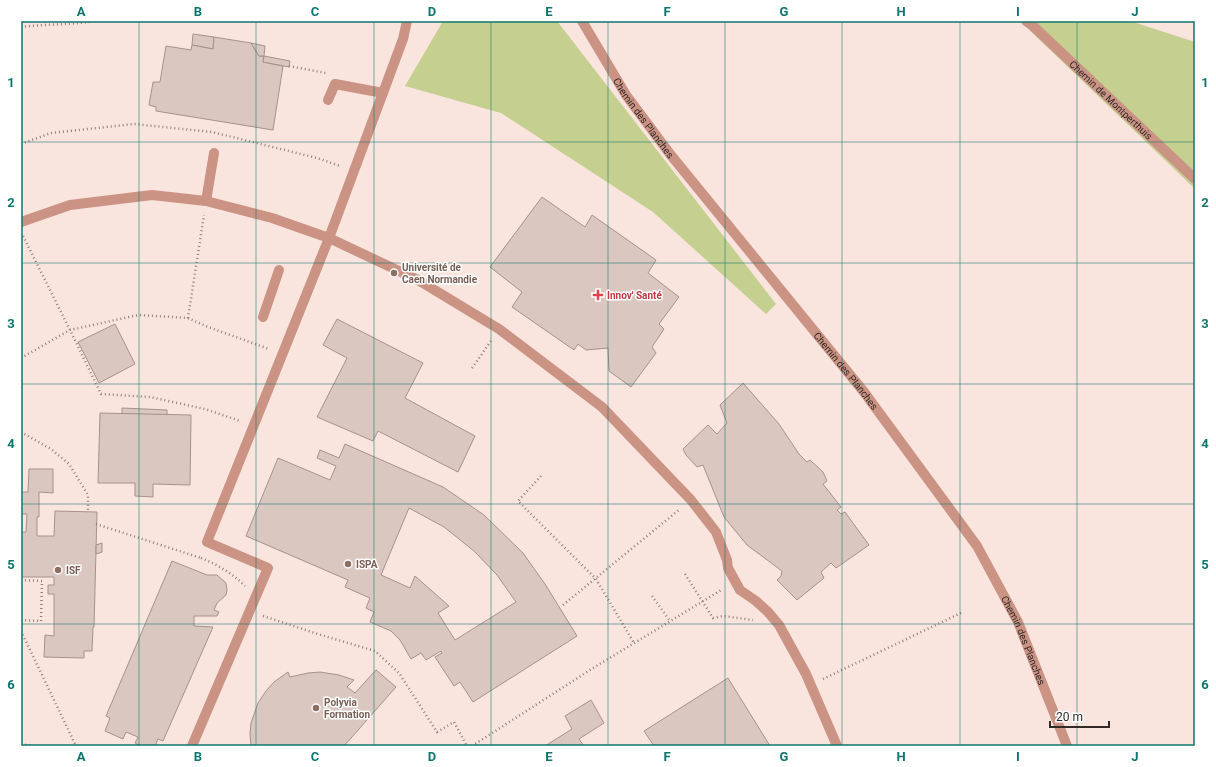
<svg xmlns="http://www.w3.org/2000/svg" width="1216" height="767" viewBox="0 0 1216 767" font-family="Roboto,sans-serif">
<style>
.green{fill:#c5cf8f}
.building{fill:#dac7c0;stroke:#a5928c;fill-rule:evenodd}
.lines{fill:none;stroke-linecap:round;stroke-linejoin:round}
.path{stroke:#8d807b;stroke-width:2.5;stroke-dasharray:1 3;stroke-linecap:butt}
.service{stroke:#cb9384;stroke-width:10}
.minor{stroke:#cb9384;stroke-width:10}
.grid{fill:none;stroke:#0f766e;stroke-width:1;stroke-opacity:0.55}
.education-dot{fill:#8d6e63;stroke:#fff;stroke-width:1.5}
.health-dot{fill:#e0444e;stroke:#fff;stroke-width:1.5}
.labels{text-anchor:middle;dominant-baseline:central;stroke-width:3;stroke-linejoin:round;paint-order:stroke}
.street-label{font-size:10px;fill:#312a27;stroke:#fff}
.education-label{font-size:10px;font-weight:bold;fill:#785e54;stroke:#fff;text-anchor:start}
.health-label{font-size:10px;font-weight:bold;fill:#be3a42;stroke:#fff;text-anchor:start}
.neatline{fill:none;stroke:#0f766e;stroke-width:1.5}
.grid-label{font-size:13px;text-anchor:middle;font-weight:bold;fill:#0f766e}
</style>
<rect width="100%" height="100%" fill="#f9e5de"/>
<!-- green -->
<g class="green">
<path d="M443,21H557L776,304L766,314L653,212L501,113L405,86Z"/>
<path d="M1020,21H1130L1195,42V189Z"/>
</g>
<!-- building -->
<g class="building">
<path d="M193,34L214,37L213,49L192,45Z"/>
<path d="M214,37L251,43L259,56H264L263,62L283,66L273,130L156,111V107L149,105L153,82H160L166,46L191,50L192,45L213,49Z"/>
<path d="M251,43L265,46L264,56H259Z"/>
<path d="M264,56L290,61L289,67L263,62Z"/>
<path d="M542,197L585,227L592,215L656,260L648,273L679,297L659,324L664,329L652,347L656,353L631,387L609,371L608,348L586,350L578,344L574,350L512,307L522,292L490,267Z"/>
<path d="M337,319L423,363L405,398L475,436L458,472L378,431L373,441L317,417L347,358L323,345Z"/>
<path d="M115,324L135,364L99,383L78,342Z"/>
<path d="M743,383L779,424L799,454L807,462L810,460L823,472L827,481L823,484L841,507L837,510L841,514L845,512L869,545L836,568L831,563L821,572L824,578L797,600L777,580L781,576L782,571L747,545L724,517L703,465L697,467L686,455L683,449L708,425L717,434L727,423L720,405Z"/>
<path d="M122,408L167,410V415L122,414Z"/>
<path d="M100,413L191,415L190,485L153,484V497L135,496V483H98Z"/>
<path d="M345,444L443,487L484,515L523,553L545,584L577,636L473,702L460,682L454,686L435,657L442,653L441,651L426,660L421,653L411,659L400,640L391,631L370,622L374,612L366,608L370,598L345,587L348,580L246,536L278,458L330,480L336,466L317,458L320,450L339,458ZM409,508L444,527L474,551L497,575L516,602L455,640L438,613L449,606L415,576L410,588L381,575Z"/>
<path d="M29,469H53V493L39,492V517H37V536H54L55,511L97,512L94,627H93L92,651H84V658L44,657L45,635L54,636V594H48V585H54V577H21V532H26L27,514H21V492H28Z"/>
<path d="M102,543V552L96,554V545Z"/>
<path d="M172,561L207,575H217L226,583L227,590L226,595L217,603L214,610L219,612L217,616H194V626L213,627L163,741L158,739L155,746H141L135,743L138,737L126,732L123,739L105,731L110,718L106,716Z"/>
<path d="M376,670L396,687L344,746H251L250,733L251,723L258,703L266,691L274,682L288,672L290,677L308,673L320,672L339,675L354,680L347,687L355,693Z"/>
<path d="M728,678L770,746H654L644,731Z"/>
<path d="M591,700L604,723L579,739L584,746H545L572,729L565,716Z"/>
</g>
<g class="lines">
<!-- path -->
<g class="path">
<path d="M21,27C46,24 70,25 95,21"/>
<path d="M289,66L326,73"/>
<path d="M21,144L51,133L134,124L212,132L317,158L340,166"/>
<path d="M23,236L70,330L101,394L150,397L205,409L240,421"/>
<path d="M188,318L208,327L269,349"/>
<path d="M21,358L70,330L138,315L188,318L204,215"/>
<path d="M472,368L491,341"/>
<path d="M21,432L51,449L69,464L88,495V512"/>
<path d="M541,476L518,501L596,579L634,643"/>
<path d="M96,524L201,558L202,557"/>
<path d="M201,558C218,565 232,573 245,586"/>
<path d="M685,574L713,618L723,616L753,620"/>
<path d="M21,580L42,581L41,621L21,620"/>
<path d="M652,596L670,621"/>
<path d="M563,605L680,509"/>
<path d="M263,616L321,635L375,651L399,673L437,732L454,722L467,746"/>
<path d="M21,631L76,746"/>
<path d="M823,679L963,612"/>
<path d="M21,744L32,746"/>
<path d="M472,746L590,670L723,589"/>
</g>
<!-- service -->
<g class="service">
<path d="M407,21L403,39L329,238L418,280L499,329L602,407L691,500L716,532L727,560L728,568L740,590L756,601L768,612L779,625L806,674L837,746"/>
<path d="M328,100L335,84L383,93"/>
<path d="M206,201L214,153"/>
<path d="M21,222L70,205L152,195L206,201L272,218L329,238L207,542L268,568L192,746"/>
<path d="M263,317L279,270"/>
</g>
<!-- minor -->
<g class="minor">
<path id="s1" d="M582,21L626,95L670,154L864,392L977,546L1018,622L1067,746"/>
<path id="s2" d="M1026,21L1032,25L1195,179"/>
</g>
</g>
<!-- grid -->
<path class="grid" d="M139,21V746M256,21V746M374,21V746M491,21V746M608,21V746M725,21V746M842,21V746M960,21V746M1077,21V746M21,142H1195M21,263H1195M21,384H1195M21,504H1195M21,624H1195"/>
<!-- markers -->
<g class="education-dot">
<circle cx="394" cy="273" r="4"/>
<circle cx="348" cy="564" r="4"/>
<circle cx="58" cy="570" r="4"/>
<circle cx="316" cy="708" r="4"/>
</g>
<path class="health-dot" d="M596 289h4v4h4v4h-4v4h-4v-4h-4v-4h4z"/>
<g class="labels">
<!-- street labels -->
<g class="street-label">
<text stroke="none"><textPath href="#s2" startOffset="116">Chemin de Montperthuis</textPath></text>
<text stroke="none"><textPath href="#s1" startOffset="115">Chemin des Planches</textPath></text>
<text stroke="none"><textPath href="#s1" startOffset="439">Chemin des Planches</textPath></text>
<text stroke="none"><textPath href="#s1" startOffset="763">Chemin des Planches</textPath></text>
</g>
<!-- education labels -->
<g class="education-label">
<text x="402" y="267">Université de<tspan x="402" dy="12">Caen Normandie</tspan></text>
<text x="356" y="564">ISPA</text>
<text x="66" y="570">ISF</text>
<text x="324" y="702">Polyvia<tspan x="324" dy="12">Formation</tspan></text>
</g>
<!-- health labels -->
<g class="health-label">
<text x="607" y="295">Innov' Santé</text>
</g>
</g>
<!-- border -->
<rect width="1216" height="767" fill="none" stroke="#ffffff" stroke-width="44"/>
<!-- scale -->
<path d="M1050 721v6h59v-6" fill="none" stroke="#312a27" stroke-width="2"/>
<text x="1056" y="721" font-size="12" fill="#312a27" stroke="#ffffff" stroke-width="3" paint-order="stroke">20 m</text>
<rect x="22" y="22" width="1172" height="723" class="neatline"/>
<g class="grid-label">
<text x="81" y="16">A</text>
<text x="198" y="16">B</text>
<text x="315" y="16">C</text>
<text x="432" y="16">D</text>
<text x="549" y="16">E</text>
<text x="667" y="16">F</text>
<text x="784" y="16">G</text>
<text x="901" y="16">H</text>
<text x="1018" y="16">I</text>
<text x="1135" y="16">J</text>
<text x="11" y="87">1</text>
<text x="1205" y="87">1</text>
<text x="11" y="207">2</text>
<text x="1205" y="207">2</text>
<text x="11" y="328">3</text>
<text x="1205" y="328">3</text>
<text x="11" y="448">4</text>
<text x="1205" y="448">4</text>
<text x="11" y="569">5</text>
<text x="1205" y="569">5</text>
<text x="11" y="689">6</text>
<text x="1205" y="689">6</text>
<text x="81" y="761">A</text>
<text x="198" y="761">B</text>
<text x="315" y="761">C</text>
<text x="432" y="761">D</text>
<text x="549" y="761">E</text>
<text x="667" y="761">F</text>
<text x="784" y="761">G</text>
<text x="901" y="761">H</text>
<text x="1018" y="761">I</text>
<text x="1135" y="761">J</text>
</g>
</svg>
